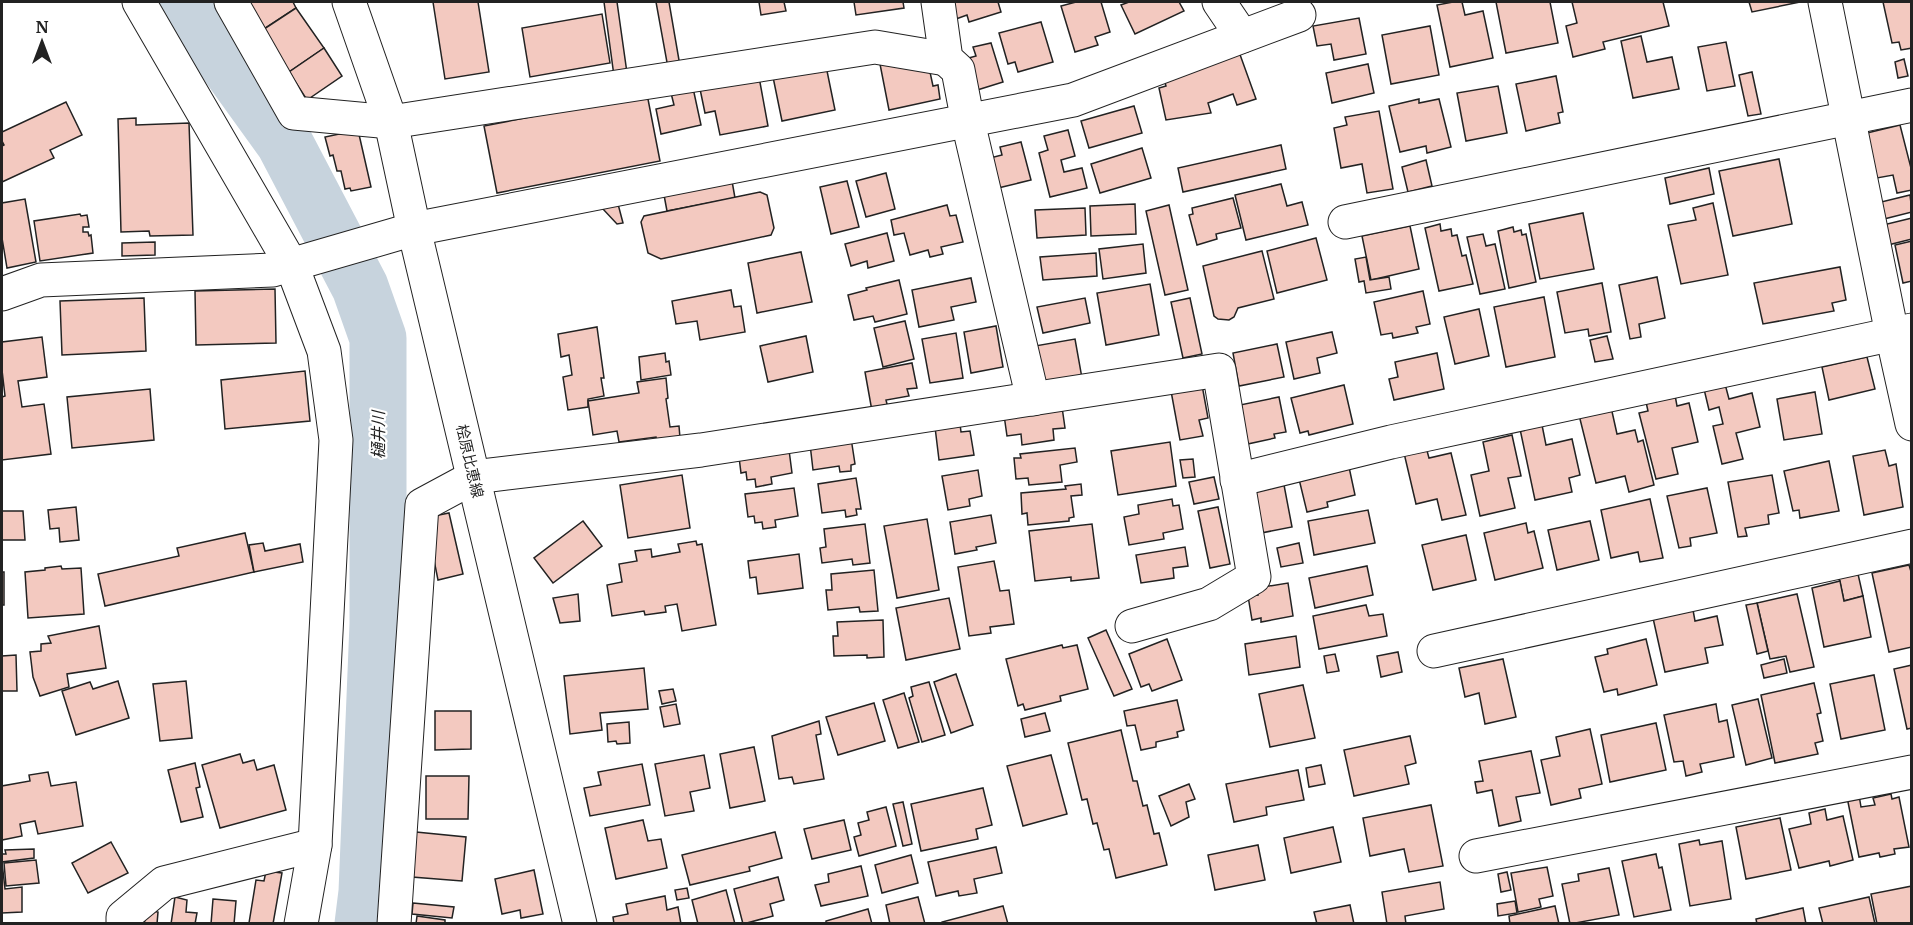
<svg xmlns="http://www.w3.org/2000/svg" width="1913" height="925" viewBox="0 0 1913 925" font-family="Merriweather,'Noto Sans JP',serif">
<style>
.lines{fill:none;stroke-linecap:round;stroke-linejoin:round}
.river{stroke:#c7d3dd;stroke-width:57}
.building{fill:#f3c9c0;stroke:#222;stroke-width:1.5}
.minor-casing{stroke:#222;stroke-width:35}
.major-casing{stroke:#222;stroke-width:35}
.minor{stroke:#fff;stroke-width:33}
.major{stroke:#fff;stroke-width:33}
.labels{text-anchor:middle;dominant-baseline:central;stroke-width:4.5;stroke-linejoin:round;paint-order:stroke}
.street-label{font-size:15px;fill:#222;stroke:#fff}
.water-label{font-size:16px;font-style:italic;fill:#222;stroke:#fff}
</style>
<rect width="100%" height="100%" fill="#fff"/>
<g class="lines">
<!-- river -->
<path class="river" d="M183,2L284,142L360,287L378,338V624L367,892L363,924"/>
</g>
<!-- building -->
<g class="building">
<path d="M248,2H293L296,8L261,31Z"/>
<path d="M433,2H478L489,72L445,79Z"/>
<path d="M604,2H617L627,73L614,76Z"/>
<path d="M656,2H669L680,66L668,68Z"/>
<path d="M759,2H784L786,11L761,15Z"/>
<path d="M854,2H903L904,8L856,15Z"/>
<path d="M951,2H998L1001,12L969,22L967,15L956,19Z"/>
<path d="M1076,2H1101L1110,32L1095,37L1098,45L1075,52L1061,6Z"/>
<path d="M1129,2H1179L1184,11L1135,34L1121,5Z"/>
<path d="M1453,2H1462L1465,15L1483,11L1493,58L1450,67L1437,5Z"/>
<path d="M1496,2H1550L1558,43L1506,53Z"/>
<path d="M1572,2H1663L1669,26L1603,42L1605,49L1573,57L1566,26L1577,23Z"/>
<path d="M1749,2H1800L1752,12Z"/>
<path d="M1883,2H1912V48L1901,50L1899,42L1892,43Z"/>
<path d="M296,8L324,48L289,72L261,31Z"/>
<path d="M602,14L610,63L530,77L522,28Z"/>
<path d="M1359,18L1366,54L1334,60L1331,44L1317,46L1313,26Z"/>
<path d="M1041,22L1053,62L1018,72L1015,62L1008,64L999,33Z"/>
<path d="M1430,26L1439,75L1391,84L1382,35Z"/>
<path d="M1641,36L1647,62L1672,57L1679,89L1633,98L1621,41Z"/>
<path d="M1726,42L1735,86L1707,91L1698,47Z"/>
<path d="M991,43L1003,82L974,91L965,59L976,56L973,47Z"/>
<path d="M324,48L342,76L307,100L289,72Z"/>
<path d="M1238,49L1256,99L1237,105L1233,94L1208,103L1211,113L1166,120L1159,88L1166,86L1163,76Z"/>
<path d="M879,59L930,72L933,86L938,85L940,99L889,110Z"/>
<path d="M1904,59L1908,76L1898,78L1895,62Z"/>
<path d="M1368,64L1374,93L1332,103L1326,73Z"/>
<path d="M826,66L835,110L782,121L773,77Z"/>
<path d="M1752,72L1761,114L1748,116L1739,75Z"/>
<path d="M1556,76L1563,112L1558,113L1560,123L1526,131L1516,84Z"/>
<path d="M759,77L768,126L720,135L715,111L705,113L700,89Z"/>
<path d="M1498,86L1507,133L1466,141L1457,93Z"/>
<path d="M693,88L701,125L661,134L656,109L674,105L671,93Z"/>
<path d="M647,94L660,161L497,193L484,126Z"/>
<path d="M1419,99V103L1439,99L1451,147L1427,153L1426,146L1400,152L1389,106Z"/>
<path d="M66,102L82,135L50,150L54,158L2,182V146L4,145L2,141V132Z"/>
<path d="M1134,106L1142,133L1089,148L1081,121Z"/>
<path d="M1379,111L1393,189L1367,193L1362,164L1341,168L1334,128L1347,125L1345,117Z"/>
<path d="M136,118V125L189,123L193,235L150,236L149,231L121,232L118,119Z"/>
<path d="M1900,125L1912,172V190L1897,193L1893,175L1877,178L1867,133Z"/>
<path d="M358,130L371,187L351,191L350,188L345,189L341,171H337L333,155L330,156L325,137Z"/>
<path d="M1068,130L1075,156L1061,160L1064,172L1082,168L1087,188L1050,197L1039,153L1048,150L1044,136Z"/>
<path d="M1021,142L1031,180L998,188L990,158L1002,155L1000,147Z"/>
<path d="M1281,145L1286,169L1183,192L1178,168Z"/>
<path d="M1142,148L1151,178L1100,193L1091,164Z"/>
<path d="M1779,159L1792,224L1733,236L1719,171Z"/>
<path d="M1426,160L1432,186L1408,192L1402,167Z"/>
<path d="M1709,168L1714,194L1670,204L1665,178Z"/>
<path d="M886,173L895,209L866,217L856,181Z"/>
<path d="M732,181L735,198L667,211L664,195Z"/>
<path d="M847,181L859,227L831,234L820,187Z"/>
<path d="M1281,184L1287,206L1302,202L1308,225L1246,240L1235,195Z"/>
<path d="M760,192L767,195L774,228L771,235L661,259L648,253L641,222L644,216Z"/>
<path d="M1910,195L1912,212L1880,220L1877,203Z"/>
<path d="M1233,198L1241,228L1216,234L1217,239L1197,245L1189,215L1193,214L1192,208Z"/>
<path d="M25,199L36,262L7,268L2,238V203Z"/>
<path d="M1713,203L1728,275L1681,284L1668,225L1696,220L1693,208Z"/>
<path d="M618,204L623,223L617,224L602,208Z"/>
<path d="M1135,204L1136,234L1091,236L1090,206Z"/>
<path d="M947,205L950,216L956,215L963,242L941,247L943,254L930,257L928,250L910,255L904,233L894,235L891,220Z"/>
<path d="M1169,205L1188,290L1165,295L1146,211Z"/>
<path d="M1085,208L1086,235L1037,238L1035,210Z"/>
<path d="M1583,213L1594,269L1540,279L1529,224Z"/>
<path d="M80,214L81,216L87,215L89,227H83V232H88L89,236L91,235L93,253L40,261L34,221Z"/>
<path d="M1912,218V239L1888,245L1883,225Z"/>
<path d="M1440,224L1441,231L1451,229L1452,236L1457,235L1462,256L1466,255L1473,284L1439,291L1425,228Z"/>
<path d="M1410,226L1419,269L1371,280L1362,236Z"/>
<path d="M1513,227L1514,232L1521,230L1522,235L1526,234L1536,282L1509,288L1498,231Z"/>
<path d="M887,233L894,261L868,268L867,261L851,266L845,244Z"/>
<path d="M1483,234L1486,246L1495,244L1505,289L1480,294L1467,237Z"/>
<path d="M1316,238L1327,280L1277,293L1267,251Z"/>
<path d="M1912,241V281L1903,283L1895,245Z"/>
<path d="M155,242V255L122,256V243Z"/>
<path d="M1143,244L1146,273L1103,279L1099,249Z"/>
<path d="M1262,251L1274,299L1238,308L1234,317L1229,320L1218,319L1214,316L1203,266Z"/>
<path d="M801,252L812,302L757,313L748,263Z"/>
<path d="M1096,253L1097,276L1043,280L1040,257Z"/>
<path d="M1366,257L1370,280L1389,277L1391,289L1366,293L1364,281L1359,282L1355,259Z"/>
<path d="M1840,267L1846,300L1832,303L1834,311L1763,324L1754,283Z"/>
<path d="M1657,277L1665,318L1639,324L1641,337L1630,339L1619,285Z"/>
<path d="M971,278L976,302L951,307L954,320L919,327L912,290Z"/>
<path d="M899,280L907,314L875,322L873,316L854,320L848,295L867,290L866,288Z"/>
<path d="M1602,283L1611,332L1589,336L1588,329L1565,333L1557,292Z"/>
<path d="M1150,284L1159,335L1106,345L1097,293Z"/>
<path d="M275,289L276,343L196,345L195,291Z"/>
<path d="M731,290L734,307L741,306L745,332L700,340L697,321L676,324L672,301Z"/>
<path d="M1423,291L1430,324L1416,327L1418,333L1393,338L1392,333L1381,335L1374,302Z"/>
<path d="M1544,297L1555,357L1506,367L1494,307Z"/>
<path d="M144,298L146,351L62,355L60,301Z"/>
<path d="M1085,298L1090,323L1043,333L1037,307Z"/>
<path d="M1190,298L1202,354L1183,358L1171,302Z"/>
<path d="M1479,309L1489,356L1455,364L1444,317Z"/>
<path d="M905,321L914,359L883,367L874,328Z"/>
<path d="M996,326L1003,367L971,373L964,332Z"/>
<path d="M597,327L604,378H601L604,396L588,399V407L568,410L563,377L572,375L569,355L561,357L558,334Z"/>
<path d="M1332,332L1337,353L1317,358L1320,373L1294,379L1286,342Z"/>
<path d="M956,333L963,378L930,383L922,339Z"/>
<path d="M806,336L813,372L768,382L760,346Z"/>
<path d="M1607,336L1613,359L1595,362L1590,340Z"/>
<path d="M42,337L47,377L18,381L22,407L44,404L51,454L2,460V397L5,396L2,370V342Z"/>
<path d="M1075,339L1082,378L1035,385L1029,347Z"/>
<path d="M1277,344L1284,377L1239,386L1233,353Z"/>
<path d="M665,353L666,362L669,361L671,375L641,380L639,357Z"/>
<path d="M1437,353L1444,389L1394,400L1389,379L1398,377L1395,362Z"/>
<path d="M1867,357L1875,389L1829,400L1822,367Z"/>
<path d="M912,363L917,388L907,389L909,396L886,400L888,408L872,411L865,372Z"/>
<path d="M305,371L310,421L225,429L221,380Z"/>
<path d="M666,378L668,398L666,399L670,427L679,426L680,438L657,442L656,437L619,442L617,431L593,435L588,401L639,393L637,382Z"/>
<path d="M1725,384L1729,399L1752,393L1760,427L1736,433L1743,459L1722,464L1713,426L1723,424L1719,407L1709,410L1704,389Z"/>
<path d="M1202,385L1208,418L1199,420L1203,436L1180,440L1171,391Z"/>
<path d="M1344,385L1353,424L1309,435L1308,431L1300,433L1291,398Z"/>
<path d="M150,389L154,440L72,448L67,397Z"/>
<path d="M1815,392L1822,434L1784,440L1777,399Z"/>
<path d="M1675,395L1677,406L1689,403L1698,442L1672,448L1678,474L1656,479L1639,413L1648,411L1646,402Z"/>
<path d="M1279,397L1286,432L1274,434L1275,438L1243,445L1235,406Z"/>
<path d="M1062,407L1065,428L1053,429L1054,440L1022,445L1021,434L1007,436L1004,415Z"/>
<path d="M1611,407L1617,434L1635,430L1638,442L1643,440L1654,485L1629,492L1625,476L1596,483L1579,415Z"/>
<path d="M960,424L961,432L970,431L974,455L939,460L935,427Z"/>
<path d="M1542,425L1546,445L1572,439L1580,475L1569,478L1572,492L1535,500L1520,429Z"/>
<path d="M1512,435L1521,476L1508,478L1515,508L1480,516L1471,475L1489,471L1483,442Z"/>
<path d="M851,438L855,464L851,465V471L840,472L839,466L813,470L810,444Z"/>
<path d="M1170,442L1176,486L1118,495L1111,451Z"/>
<path d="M1426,447L1429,458L1451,453L1466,515L1442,520L1437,499L1416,504L1404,453Z"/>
<path d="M1075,448L1077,462L1060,465L1062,482L1029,485L1028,478L1016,479L1014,458H1021L1020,454Z"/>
<path d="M789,450L792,473L771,477L772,484L756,487L755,479L747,480L746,472L741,473L739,457Z"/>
<path d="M1885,450L1889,466L1896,464L1903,507L1864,515L1853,456Z"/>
<path d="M1193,459L1195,477L1183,478L1180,460Z"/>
<path d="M1829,461L1839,511L1800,518L1799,510L1793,511L1784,471Z"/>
<path d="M1349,467L1355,495L1327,502L1328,507L1307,512L1299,479Z"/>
<path d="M978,470L982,496L969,499L970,506L948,510L942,476Z"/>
<path d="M682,475L690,528L628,538L620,485Z"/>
<path d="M1772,475L1779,513L1768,515L1769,524L1745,528L1747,536L1738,537L1728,482Z"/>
<path d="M1214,477L1219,499L1194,504L1189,482Z"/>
<path d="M856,478L861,509H856L857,515L846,517L845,510L822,513L818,484Z"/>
<path d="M1081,484L1082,495L1071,496L1074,517L1069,518V521L1028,525L1027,513L1022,514L1021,493L1066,489L1065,486Z"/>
<path d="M1284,485L1292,527L1256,534L1248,492Z"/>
<path d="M794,488L798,516L775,520L776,527L763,529L762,522L755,523L754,516L748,517L745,494Z"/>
<path d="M1707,488L1717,533L1690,538L1691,546L1679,548L1667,496Z"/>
<path d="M1172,499L1173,506L1179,505L1183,529L1163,533L1164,539L1129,545L1124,517L1139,514L1138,505Z"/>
<path d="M1650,499L1663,558L1640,562L1638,552L1611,558L1601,510Z"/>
<path d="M76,507L79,540L60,542L59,528L50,529L48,510Z"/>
<path d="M1218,507L1230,564L1210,568L1198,511Z"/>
<path d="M1368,510L1375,543L1314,555L1308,521Z"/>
<path d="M2,511H23L25,540H2Z"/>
<path d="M449,513L463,574L438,580L433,555L434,516Z"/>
<path d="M991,515L996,543L976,547L977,550L955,554L950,522Z"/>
<path d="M927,519L939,590L897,598L884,526Z"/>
<path d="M583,521L602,546L553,583L534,558Z"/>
<path d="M1590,521L1599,560L1557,570L1548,530Z"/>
<path d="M1526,523L1528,533L1534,531L1543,568L1495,580L1484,533Z"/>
<path d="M865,524L870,563L853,565L852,559L822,563L820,548L826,547L824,529Z"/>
<path d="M1092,524L1099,578L1071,581V577L1035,581L1029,531Z"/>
<path d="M245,533L254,572L105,606L98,574L179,556L177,548Z"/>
<path d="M1466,535L1476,580L1433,590L1422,545Z"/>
<path d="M696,541L697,545L702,544L716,625L682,631L677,604L665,606L666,612L645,615L644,611L612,616L607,585L622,582L619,564L637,561L635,551L651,549L652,557L680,552L678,544Z"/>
<path d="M263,543L265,551L300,544L303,562L254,572L249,545Z"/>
<path d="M1299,543L1303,563L1281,567L1277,548Z"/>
<path d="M1185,547L1188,566L1173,568L1174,578L1141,583L1136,555Z"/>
<path d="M799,554L803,588L758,594L756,577L750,578L748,561Z"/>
<path d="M994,561L1000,591L1009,590L1014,624L990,627L991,633L969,636L958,567Z"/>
<path d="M1909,565L1912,575V647L1889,652L1872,573Z"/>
<path d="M61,566L62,569L81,568L84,614L28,618L25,572L45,570V568Z"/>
<path d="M1367,566L1373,595L1315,608L1309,578Z"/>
<path d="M874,570L878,611L860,612L859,607L828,610L826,590H832L831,574Z"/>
<rect x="2" y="572" width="2" height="33"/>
<path d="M1858,574L1863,596L1844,601L1839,578Z"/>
<path d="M1840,581L1844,601L1863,596L1871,637L1824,647L1812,588Z"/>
<path d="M1288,583L1293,616L1261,622V618L1252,620L1248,596L1258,595L1257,588Z"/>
<path d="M578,594L580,621L560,623L553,598Z"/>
<path d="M1797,594L1814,667L1790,672L1786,656L1770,659L1757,603Z"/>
<path d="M949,598L960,649L906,660L896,608Z"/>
<path d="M1757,603L1768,651L1757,654L1746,605Z"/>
<path d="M1366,605L1369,616L1383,614L1387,636L1319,649L1313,616Z"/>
<path d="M1693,610L1695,621L1717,616L1723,645L1705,648L1708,663L1665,672L1653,618Z"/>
<path d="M883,620L884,657L867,658V655L834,656L833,636H838L837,622Z"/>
<path d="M99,626L106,668L67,674L69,687L40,696L33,677L30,652L41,651V644L51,643L48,636Z"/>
<path d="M1106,630L1132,689L1114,696L1088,638Z"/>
<path d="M1296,636L1300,667L1249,675L1245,644Z"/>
<path d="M1167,639L1182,680L1152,691L1149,684L1141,687L1129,654Z"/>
<path d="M1646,639L1657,685L1618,695L1617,689L1604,692L1595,657L1608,654L1607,649Z"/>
<path d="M1062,645L1063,648L1077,645L1088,689L1060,696L1061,701L1025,710L1023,704L1018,706L1006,659Z"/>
<path d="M1398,652L1402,672L1381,677L1377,656Z"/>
<path d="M1335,654L1339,671L1327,673L1324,656Z"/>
<path d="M16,655L17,691H2V656Z"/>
<path d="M1503,659L1516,717L1485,724L1479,693L1465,697L1459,668Z"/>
<path d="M1784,659L1787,673L1764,678L1761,665Z"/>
<path d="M1912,665V728L1907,729L1894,669Z"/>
<path d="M644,668L648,709L600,713L602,730L570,734L564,676Z"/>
<path d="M956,674L973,725L951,733L934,682Z"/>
<path d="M1874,675L1885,730L1841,739L1830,684Z"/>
<path d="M118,681L129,718L76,735L62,691L90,682L93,689Z"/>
<path d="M186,681L192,738L160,741L153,684Z"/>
<path d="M929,682L945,735L922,742L909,698L913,696L911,687Z"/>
<path d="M1814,683L1821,713L1817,714L1823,741L1815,743L1818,754L1775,763L1761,695Z"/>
<path d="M1303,685L1315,738L1270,747L1259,694Z"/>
<path d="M673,689L676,701L662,704L659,691Z"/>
<path d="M904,693L919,742L898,748L883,700Z"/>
<path d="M1758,699L1772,758L1746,765L1732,705Z"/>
<path d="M1177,700L1184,730L1177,732L1178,737L1156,742V747L1141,750L1135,725L1127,726L1124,711Z"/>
<path d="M874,703L885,741L838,755L826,717Z"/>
<path d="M676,704L680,724L664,727L660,707Z"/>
<path d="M1716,704L1719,722L1727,720L1734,757L1700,764L1702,772L1686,776L1683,761L1674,762L1664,715Z"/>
<path d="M435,711H471V749L435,750Z"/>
<path d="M1045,713L1050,731L1025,737L1021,719Z"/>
<path d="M819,721L821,734L816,735L824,779L794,784L792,777L779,779L772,736Z"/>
<path d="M629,722L630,743L617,744L616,741L608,742L607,724Z"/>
<path d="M1656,723L1666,770L1610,782L1601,735Z"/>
<path d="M1590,729L1602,784L1579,789L1581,798L1551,805L1541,760L1560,756L1556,737Z"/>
<path d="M1121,730L1133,781H1137L1143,806L1147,805L1154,834L1159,833L1167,865L1116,878L1109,849L1104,850L1097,823L1093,824L1087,799L1082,800L1068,743Z"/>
<path d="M1410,736L1416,763L1405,766L1409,784L1354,796L1344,750Z"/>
<path d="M754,747L765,801L730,808L720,754Z"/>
<path d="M1531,751L1540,793L1516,797L1521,821L1499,826L1492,790L1477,793L1475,782L1483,781L1479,761Z"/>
<path d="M240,754L243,763L254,760L257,770L274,765L286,810L220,828L202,765Z"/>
<path d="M704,755L710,788L690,792L694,811L665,816L655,764Z"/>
<path d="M1051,755L1067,814L1023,826L1007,766Z"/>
<path d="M195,763L200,787L196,788L203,817L181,822L168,770Z"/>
<path d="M642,764L650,805L590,816L584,788L601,785L598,772Z"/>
<path d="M1321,765L1325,784L1309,787L1306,768Z"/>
<path d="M1298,770L1304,800L1266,807L1267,815L1234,822L1226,784Z"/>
<path d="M48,772L51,786L76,782L83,826L38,834L35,821L20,824L22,836L2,840V786L30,781L29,775Z"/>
<path d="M426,776H469L468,819H426Z"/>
<path d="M1189,784L1195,799L1186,802L1189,817L1171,826L1159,796Z"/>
<path d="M983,788L992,825L976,829L978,839L921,851L911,804Z"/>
<path d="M1891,794L1892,799L1899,797L1909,847L1894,849L1895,854L1880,857L1879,853L1859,857L1847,797L1859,795L1861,807L1875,805L1873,798Z"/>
<path d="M903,802L912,844L903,846L893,804Z"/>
<path d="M1431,805L1443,866L1409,872L1404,849L1370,856L1363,818Z"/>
<path d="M886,807L896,846L859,856L854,837L861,835L858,823L869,820L867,812Z"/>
<path d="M1825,809L1827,820L1843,816L1853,860L1830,866L1829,861L1799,868L1789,829L1811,824L1809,813Z"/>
<path d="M1780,818L1791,870L1746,879L1736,827Z"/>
<path d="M643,820L648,841L661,839L667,868L616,879L605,828Z"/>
<path d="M844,820L851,850L812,859L804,829Z"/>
<path d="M1333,827L1341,862L1291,873L1284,838Z"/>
<path d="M416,832L466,837L462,881L412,877Z"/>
<path d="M775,832L782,858L749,867L750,871L690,885L682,855Z"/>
<path d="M1699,840L1700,845L1722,841L1731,899L1690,906L1679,844Z"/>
<path d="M111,842L128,873L88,893L72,863Z"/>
<path d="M1258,845L1265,880L1215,890L1208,855Z"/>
<path d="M996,847L1002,873L974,879L977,893L959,896L958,891L936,896L928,862Z"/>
<path d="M34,849V858L2,862L5,889L22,887V912L2,913V854H6L5,850Z"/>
<path d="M1656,854L1659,868L1662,867L1671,910L1634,917L1622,861Z"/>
<path d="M911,855L918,883L882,893L875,865Z"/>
<path d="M36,860L39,883L6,886L4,863Z"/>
<path d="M861,866L868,896L821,906L815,885L829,882L828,874Z"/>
<path d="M1547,867L1553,896L1539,899L1541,907L1518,912L1511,873Z"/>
<path d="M1609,868L1619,915L1570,924L1562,884L1579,881L1578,874Z"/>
<path d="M534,870L543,914L521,918L520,910L502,914L495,879Z"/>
<path d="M266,871L282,873L273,924L249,923L256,880L264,881Z"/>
<path d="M1507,872L1511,890L1501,892L1498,874Z"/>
<path d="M778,877L784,900L770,904L773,916L743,924L734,889Z"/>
<path d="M1440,882L1444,909L1405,916L1406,924H1387L1382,892Z"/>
<path d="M1912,886V924H1877L1871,894Z"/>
<path d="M687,888L689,898L677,900L675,890Z"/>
<path d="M726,890L735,924H698L692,900Z"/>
<path d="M665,896L667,910L678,907L681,924H614L613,917L628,914L626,904Z"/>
<path d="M175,897L187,900L186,912L197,913L195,924H171Z"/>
<path d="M918,897L925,924H890L886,905Z"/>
<path d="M1869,897L1875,924H1823L1819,908Z"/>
<path d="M213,899L236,901L234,924H211Z"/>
<path d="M1515,901L1517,913L1498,916L1497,904Z"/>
<path d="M413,903L454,907L452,918L412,914Z"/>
<path d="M1350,905L1354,924H1317L1314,912Z"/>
<path d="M1003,906L1008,924H942V922Z"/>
<path d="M1555,906L1559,924H1510L1509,916Z"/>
<path d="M1803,908L1806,924H1757L1756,919Z"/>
<path d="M868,909L872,924H826V921Z"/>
<path d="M147,910L158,912L157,924H144Z"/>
<path d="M417,916L445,920V924H416Z"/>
</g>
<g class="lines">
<defs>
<g id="minor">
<path d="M231,2L294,113L391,122L875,47L946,59"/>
<path d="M938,2L946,59L958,70L968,122L1033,399"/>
<path d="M1219,2L1242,36"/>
<path d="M1825,2L1892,334L1912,424"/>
<path d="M1345,222L1912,105"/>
<path d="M2,294L41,280L273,270L414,229L1073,100L1299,15"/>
<path d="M1237,480L1391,442L1912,330"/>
<path d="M1434,651L1912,546"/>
<path d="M1476,856L1912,772"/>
<path d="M123,924V917L164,883L315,845L336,440L324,351L292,266L139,2"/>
<path d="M301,924L315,845"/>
<path d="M394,924L422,505L474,477L701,450L1219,370L1254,577L1209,604L1132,626"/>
</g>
<path id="major" d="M349,2L391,122L414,229L580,924"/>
</defs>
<!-- minor casing -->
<use href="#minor" class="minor-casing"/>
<!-- major casing -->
<use href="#major" class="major-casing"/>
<!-- minor -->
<use href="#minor" class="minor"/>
<!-- major -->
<use href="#major" class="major"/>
</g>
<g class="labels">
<!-- street labels -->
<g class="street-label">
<text transform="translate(470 461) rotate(77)">桧原比恵線</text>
</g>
<!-- water labels -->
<g class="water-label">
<text transform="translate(378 435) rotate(-90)">樋井川</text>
</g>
</g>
<!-- border -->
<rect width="1913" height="925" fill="none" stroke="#222222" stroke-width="6"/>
<!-- north arrow -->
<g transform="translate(42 42)" stroke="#ffffff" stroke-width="4.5" paint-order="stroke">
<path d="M0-4.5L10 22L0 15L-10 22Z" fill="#222222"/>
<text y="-9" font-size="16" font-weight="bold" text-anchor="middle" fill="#222222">N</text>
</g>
</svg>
